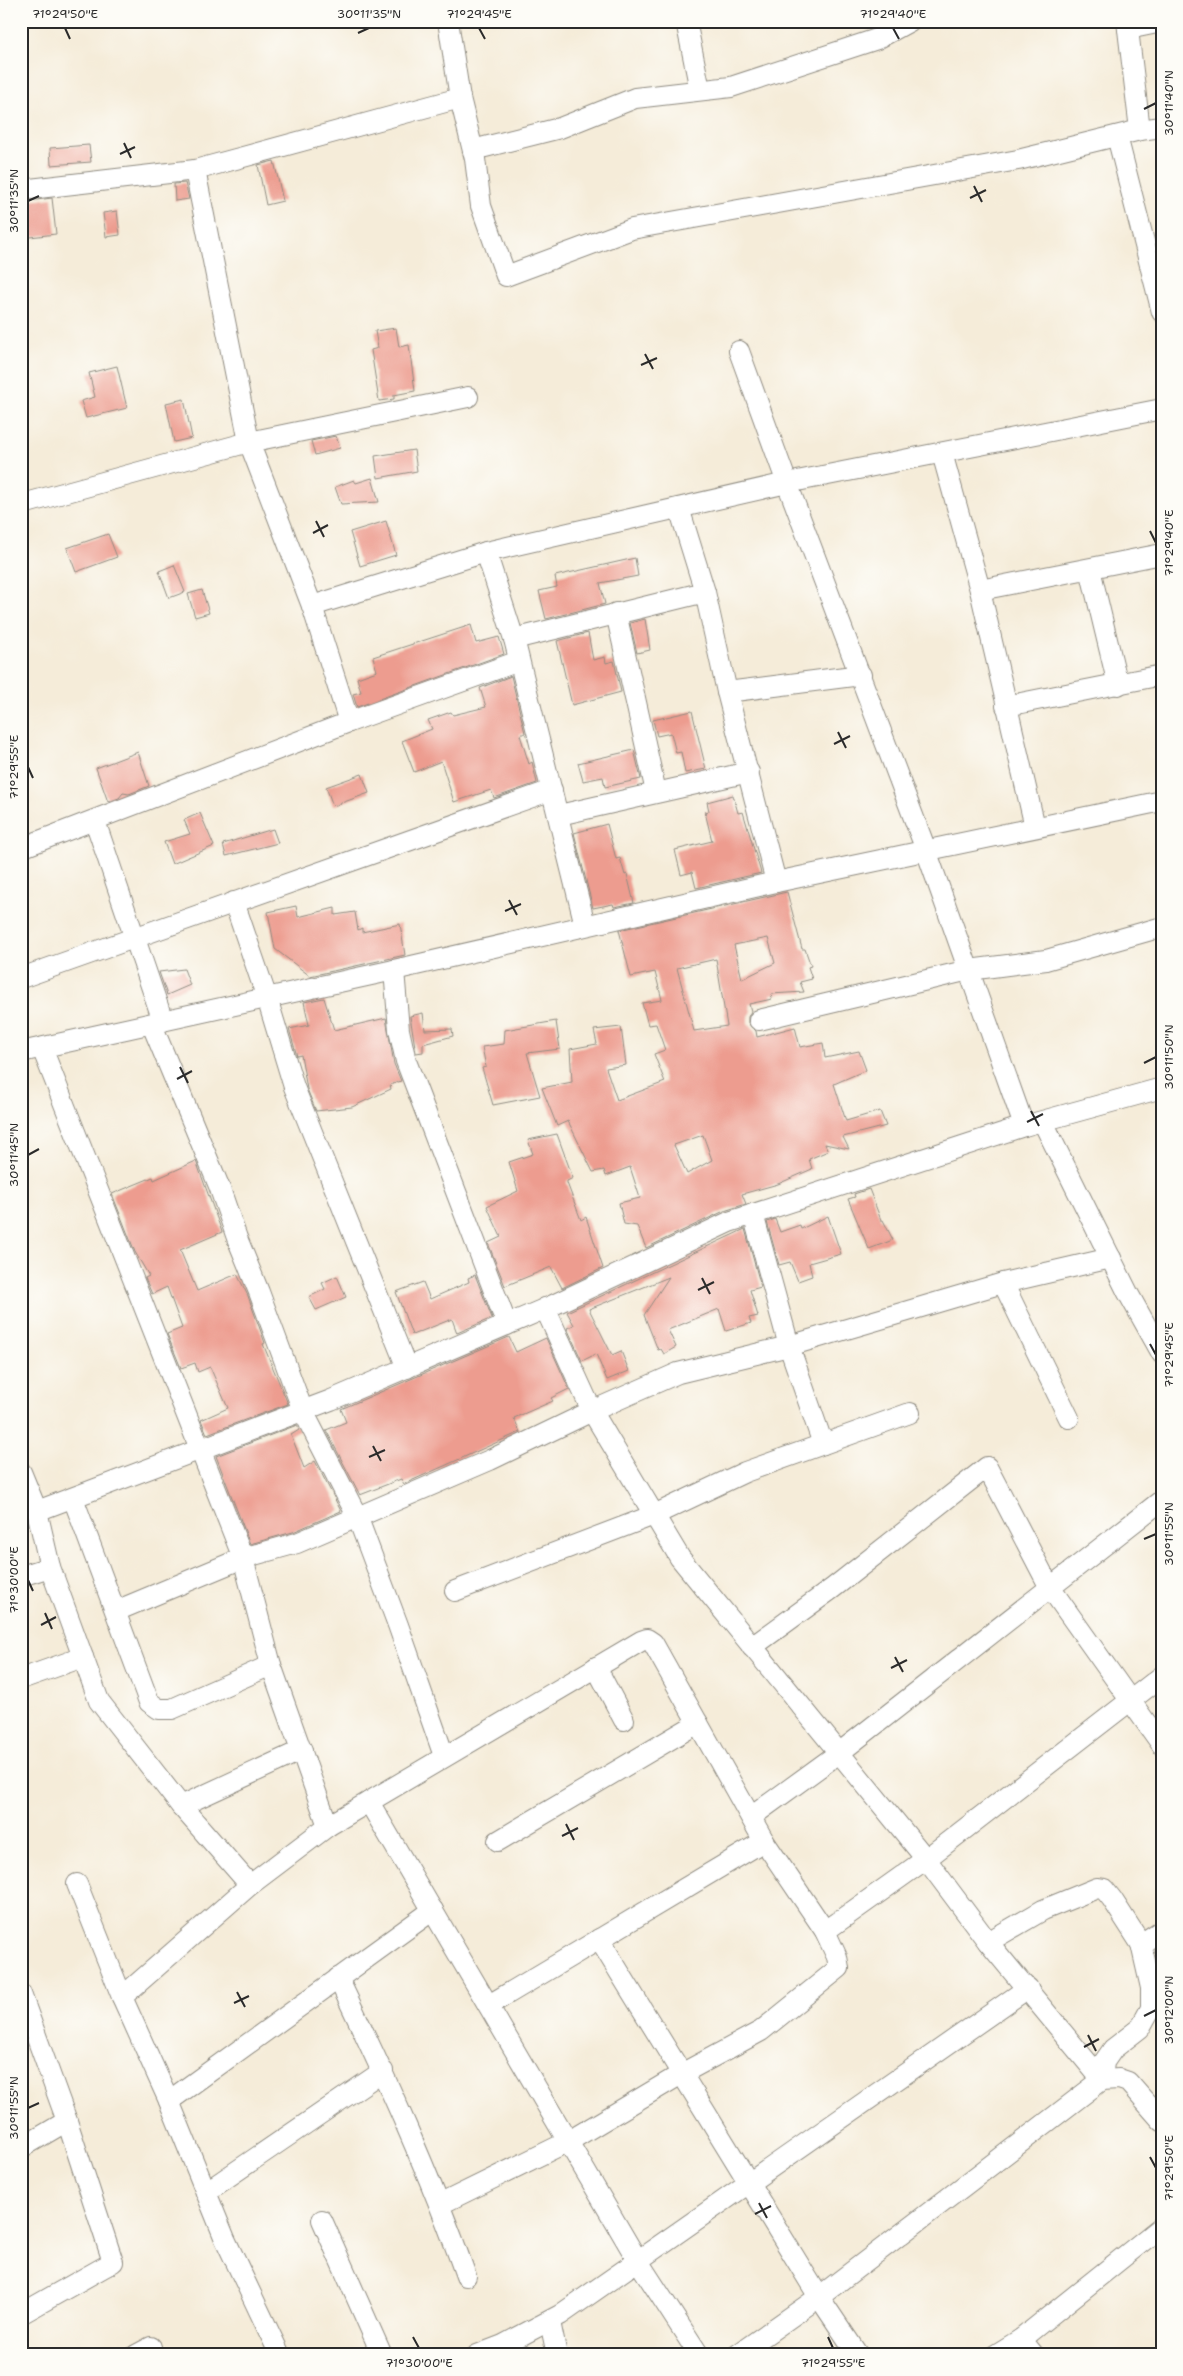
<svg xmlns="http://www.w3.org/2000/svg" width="1183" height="2376" viewBox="0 0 1183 2376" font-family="'Shantell Sans',sans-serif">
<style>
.building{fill:#ed9c8f;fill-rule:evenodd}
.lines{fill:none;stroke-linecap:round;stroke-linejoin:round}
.minor-casing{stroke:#908c82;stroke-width:22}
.minor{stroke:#fff;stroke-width:20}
.ticks{fill:none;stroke:#2b2b2b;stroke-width:2}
.neatline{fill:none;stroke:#2b2b2b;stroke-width:2}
.ticks-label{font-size:12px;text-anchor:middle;fill:#2b2b2b}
</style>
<rect width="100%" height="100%" fill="#fdfcf7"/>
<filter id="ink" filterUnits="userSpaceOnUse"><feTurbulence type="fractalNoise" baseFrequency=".02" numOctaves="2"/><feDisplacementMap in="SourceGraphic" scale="10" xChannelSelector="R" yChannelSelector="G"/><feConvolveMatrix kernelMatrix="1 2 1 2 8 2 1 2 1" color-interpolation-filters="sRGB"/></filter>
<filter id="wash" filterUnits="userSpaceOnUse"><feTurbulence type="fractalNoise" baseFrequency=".0096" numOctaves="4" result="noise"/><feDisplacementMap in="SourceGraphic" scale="20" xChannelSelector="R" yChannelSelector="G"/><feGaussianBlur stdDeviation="1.12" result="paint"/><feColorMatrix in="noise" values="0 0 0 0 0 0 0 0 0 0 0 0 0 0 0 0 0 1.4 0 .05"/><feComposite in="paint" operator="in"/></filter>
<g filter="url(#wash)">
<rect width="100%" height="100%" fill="#f5ecd9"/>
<g id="blocks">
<!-- building -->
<g class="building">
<path d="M89,145L91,162L51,165L50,148Z"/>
<path d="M274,161L283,201L266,205L258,165Z"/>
<path d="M185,183L189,199L175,201L174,184Z"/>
<path d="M52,198L56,234L21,238V202Z"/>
<path d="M117,211L120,235L106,237L103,213Z"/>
<path d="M396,328L399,347L409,345L415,391L394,395V399L379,401L371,350L378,348L375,331Z"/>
<path d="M117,366L127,408L86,418L81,401L95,397L89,373Z"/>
<path d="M184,399L192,438L174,442L166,403Z"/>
<path d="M336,436L340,448L315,455L311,441Z"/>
<path d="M414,450L417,471L378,478L375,456Z"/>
<path d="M372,478L379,502L341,504L335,487L354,480L356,483Z"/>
<path d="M386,521L396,555L360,566L350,532Z"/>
<path d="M108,534L117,557L76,572L67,548Z"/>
<path d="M635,558L638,576L600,583L605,604L546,619L539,591L557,587L555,576Z"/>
<path d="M174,565L185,592L169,598L159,571Z"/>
<path d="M202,590L209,613L195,617L188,594Z"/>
<path d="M645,619L650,650L637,653L630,623Z"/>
<path d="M471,625L476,643L499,637L504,654L357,707L353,694L361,692L357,678L377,671L373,657Z"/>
<path d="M588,633L593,660L605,657L606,663L614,661L621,692L572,705L557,641Z"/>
<path d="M511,676L525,733L520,735L529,764L532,762L537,783L494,798L491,790L454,802L441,761L414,772L402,741L432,729L428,720L451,712L453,715L486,707L480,688Z"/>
<path d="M692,711L706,769L685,773L681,752L676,753L671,733L657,736L653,720Z"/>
<path d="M634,750L641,779L605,787L603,777L583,781L578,763Z"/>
<path d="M138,752L149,786L129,794L123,793L119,798L108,802L96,768Z"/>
<path d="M362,774L369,793L333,806L326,787Z"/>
<path d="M733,795L738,813L743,812L761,873L696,888L692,872L681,875L675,850L712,841L705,812L709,811L707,802Z"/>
<path d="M200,813L214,846L172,864L164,842L190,834L184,820Z"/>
<path d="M607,824L616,859L620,858L625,875L627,874L634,903L614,907L613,904L593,908L574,833Z"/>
<path d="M273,829L278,843L226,856L223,844Z"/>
<path d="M787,892L802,949H805L811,966L808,967L812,979L800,982L804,992L771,994L772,999L749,1004L751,1011L748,1017V1023L756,1031L757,1037L795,1027L800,1047L823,1043L825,1058L859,1051L866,1070L834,1084L846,1121L880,1111L886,1126L843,1137L849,1149L825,1144L828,1151L809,1159L812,1169L778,1184L742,1194L746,1204L724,1211L646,1248L637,1226L624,1224L619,1203L640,1198L630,1167L606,1176L604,1170L593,1172L568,1121L557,1126L542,1088L572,1082L570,1049L597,1044L594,1030L621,1027L626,1065L606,1068L617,1100L665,1082L654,1054L665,1050L656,1024L648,1025L642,1003L662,1000L655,972L631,977L619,930ZM768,938L775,963L742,979L734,945ZM716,959L727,1026L694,1031L677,968ZM703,1135L712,1160L687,1174L674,1145Z"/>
<path d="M296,906L298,917L335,908V915L355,912L358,930L362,928V932L400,924L405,955L310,976L275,949L268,912Z"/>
<path d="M184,969L190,985L167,995L159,972Z"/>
<path d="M324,998L334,1030L386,1018L394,1064L401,1081L390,1085L391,1089L352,1107L316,1111L307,1089L301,1055L297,1056L289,1029L309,1025L304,1002Z"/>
<path d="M423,1013L425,1030L452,1029L453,1036L423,1044V1052L416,1053L410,1016Z"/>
<path d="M556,1021L560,1049L527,1053L540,1096L493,1105L482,1068L486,1067L482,1047L504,1044L505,1030Z"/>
<path d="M557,1134L573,1178L567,1181V1183L581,1220L586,1217L603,1268L562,1288L551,1267L505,1286L488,1243L501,1237L487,1206L518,1191L509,1162L533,1154L528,1140Z"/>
<path d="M196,1161L222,1232L180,1250L197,1291L237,1274L248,1296L265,1343L263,1344L288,1404L207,1434L201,1420L228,1408L210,1367L198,1372L195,1363L181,1368L167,1334L182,1328L167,1287L152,1294L145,1278L149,1276L135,1252L112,1194L153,1177L154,1180Z"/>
<path d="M869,1189L881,1220H883L893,1240L869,1249L848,1199L855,1197L854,1194Z"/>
<path d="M828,1216L841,1254L809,1263L812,1276L798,1281L790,1262L779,1265L767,1222L775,1219L780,1232L800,1225L801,1229Z"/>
<path d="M745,1229L761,1287L750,1290L758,1316L749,1318L751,1323L726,1331L719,1309L668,1330L676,1347L664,1354L661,1349L658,1350L644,1315L669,1277L589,1309L612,1355L621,1351L629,1371L607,1380L596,1354L582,1361L567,1328L574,1325L567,1312Z"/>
<path d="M475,1275L492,1318L457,1333L452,1319L412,1335L396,1292L423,1282L430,1299L469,1282L468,1278Z"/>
<path d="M337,1276L346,1297L316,1310L309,1297L325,1289L322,1283Z"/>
<path d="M509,1337L516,1352L546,1338L569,1389L551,1398L553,1401L514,1418L520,1432L404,1484L401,1479L360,1495L326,1430L346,1422L341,1409Z"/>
<path d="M297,1425L299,1430L291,1435L304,1468L315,1461L341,1511L293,1532L250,1544L216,1456Z"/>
</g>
</g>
</g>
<g filter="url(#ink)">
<use href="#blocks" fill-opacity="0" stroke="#908c82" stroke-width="1"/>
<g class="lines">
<defs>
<g id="minor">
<path d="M448,21L460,98L475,159L481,206L506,276L632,229L1018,160L1140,130L1162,127"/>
<path d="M686,21L700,90"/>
<path d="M1127,21L1140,130"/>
<path d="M1128,29L1162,22"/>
<path d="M1117,136L1162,312"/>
<path d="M473,150L560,128L635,98L731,87L877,39L910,21"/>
<path d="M195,170L249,442L312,606L349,722"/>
<path d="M21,190L195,170L460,98"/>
<path d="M739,351L787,483L926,850L1024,1126"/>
<path d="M942,453L980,590L1035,827"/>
<path d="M23,504L249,442L468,397"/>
<path d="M679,508L705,592L727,692L776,882"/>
<path d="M486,552L514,639L585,925"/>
<path d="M1090,569L1118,685"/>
<path d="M980,590L1162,554"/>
<path d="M312,606L486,552L787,483L1162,409"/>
<path d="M616,613L656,792"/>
<path d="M514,639L705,592"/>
<path d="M727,692L861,675"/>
<path d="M1006,706L1162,675"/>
<path d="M559,815L749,772"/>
<path d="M95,821L163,1021"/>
<path d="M21,848L349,722L519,661"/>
<path d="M234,902L267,998L294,1087L407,1368"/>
<path d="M394,970L399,1030L406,1061L507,1325"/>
<path d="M21,978L552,790"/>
<path d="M759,1020L969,970L1046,960L1162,927"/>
<path d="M152,1025L219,1186L237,1238L259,1292L303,1411L357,1516L398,1625L444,1756"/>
<path d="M42,1048L243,1558L271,1665L328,1826"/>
<path d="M21,1052L394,970L776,882L1162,801"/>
<path d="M1043,1122L1128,1293L1162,1354"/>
<path d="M753,1214L789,1346L823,1444"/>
<path d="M1003,1283L1069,1418"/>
<path d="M545,1308L592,1411L680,1558L926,1859L988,1942L1102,2080"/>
<path d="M21,1472L37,1511L50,1567L99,1701L181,1806L250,1885"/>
<path d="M73,1498L149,1702L159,1709H172L271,1665"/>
<path d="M37,1511L331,1400L551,1306L729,1222L1024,1126L1162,1088"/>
<path d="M21,1576L50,1567"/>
<path d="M455,1591L654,1515L745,1472L910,1413"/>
<path d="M116,1611L243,1558L297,1543L490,1460L592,1411L678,1373L789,1346L1003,1283L1111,1258"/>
<path d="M752,1647L833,1588L987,1467L1049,1586L1162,1745"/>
<path d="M596,1667L624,1720"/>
<path d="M21,1679L83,1657"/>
<path d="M369,1802L638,2261L699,2355"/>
<path d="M181,1806L302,1750"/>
<path d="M751,1817L839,1753L1162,1500"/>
<path d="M498,1841L698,1723"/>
<path d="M77,1884L122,1997L169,2101L225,2239L280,2355"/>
<path d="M825,1931L926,1859L1162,1676"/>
<path d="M599,1939L819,2297L858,2355"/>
<path d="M988,1942L1043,1910L1097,1888L1104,1889L1112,1899L1141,1944L1151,1988V2008L1140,2028L1113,2049L1104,2062L1102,2080"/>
<path d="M1141,1944L1162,1930"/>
<path d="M338,1978C385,2076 430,2174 466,2276"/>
<path d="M21,1994L67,2121L113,2262L21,2314"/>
<path d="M122,1997L250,1885L328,1826L641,1641L647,1639L653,1643L764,1841L825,1931L837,1957L839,1968L761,2031L683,2073L569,2141L445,2202L440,2203"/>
<path d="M489,2005L764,1841"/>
<path d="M169,2101L433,1910"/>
<path d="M21,2148L67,2121"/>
<path d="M206,2192L383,2071"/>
<path d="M322,2220L382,2355"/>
<path d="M550,2322L557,2355"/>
<path d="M1021,2339L1034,2355"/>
<path d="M136,2355L151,2347"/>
<path d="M477,2355L503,2345L560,2315L1028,1988"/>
<path d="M737,2355L819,2297L1102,2080L1119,2079L1128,2082L1162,2121"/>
<path d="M995,2355L1021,2339L1162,2226"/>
</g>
</defs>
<!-- minor casing -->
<use href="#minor" class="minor-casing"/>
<!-- minor -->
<use href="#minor" class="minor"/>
</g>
</g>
<!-- ticks -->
<path class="ticks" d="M65,28L70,39M479,28L485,39M893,28L899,39M358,33L369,28M1144,109L1156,103M124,143L131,158M120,154L135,147M974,186L982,202M970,198L986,190M28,201L39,196M645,354L653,369M641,365L657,358M316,521L324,537M1150,531L1156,543M313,533L328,525M838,732L846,748M834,744L850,736M28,767L33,778M509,900L517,915M505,911L521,904M1144,1063L1156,1057M180,1067L188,1083M177,1079L192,1071M1031,1111L1039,1126M1027,1122L1043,1114M28,1155L39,1149M702,1278L710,1294M698,1290L714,1282M1150,1344L1156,1355M373,1446L381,1461M369,1457L385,1450M1144,1539L1156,1534M28,1580L33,1591M45,1613L52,1629M41,1625L56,1617M895,1657L903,1672M891,1668L907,1660M566,1824L574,1840M562,1836L578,1828M237,1992L245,2007M234,2003L249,1996M1144,2016L1156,2010M1088,2035L1096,2051M1084,2047L1099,2039M28,2108L39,2103M1150,2157L1156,2168M759,2203L767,2218M755,2214L771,2206M413,2337L419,2348M828,2337L833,2348"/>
<!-- margin -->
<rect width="1183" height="2376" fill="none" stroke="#fdfcf7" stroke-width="55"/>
<rect x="28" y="28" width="1128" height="2320" class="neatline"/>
<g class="ticks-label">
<text x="65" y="18">71°29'50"E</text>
<text x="369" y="18">30°11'35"N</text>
<text x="479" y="18">71°29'45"E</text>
<text x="893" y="18">71°29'40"E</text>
<text transform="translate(1169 103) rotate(-90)" y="4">30°11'40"N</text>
<text transform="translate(14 201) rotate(-90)" y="4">30°11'35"N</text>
<text transform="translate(1169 543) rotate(-90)" y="4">71°29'40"E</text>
<text transform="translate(14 767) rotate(-90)" y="4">71°29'55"E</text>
<text transform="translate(1169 1057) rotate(-90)" y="4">30°11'50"N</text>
<text transform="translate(14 1155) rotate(-90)" y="4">30°11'45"N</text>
<text transform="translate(1169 1355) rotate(-90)" y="4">71°29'45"E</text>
<text transform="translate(1169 1534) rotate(-90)" y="4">30°11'55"N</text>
<text transform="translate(14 1580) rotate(-90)" y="4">71°30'00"E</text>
<text transform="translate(1169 2010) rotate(-90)" y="4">30°12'00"N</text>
<text transform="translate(14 2108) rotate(-90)" y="4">30°11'55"N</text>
<text transform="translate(1169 2168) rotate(-90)" y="4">71°29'50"E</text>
<text x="419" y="2367">71°30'00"E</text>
<text x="833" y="2367">71°29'55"E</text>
</g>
</svg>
